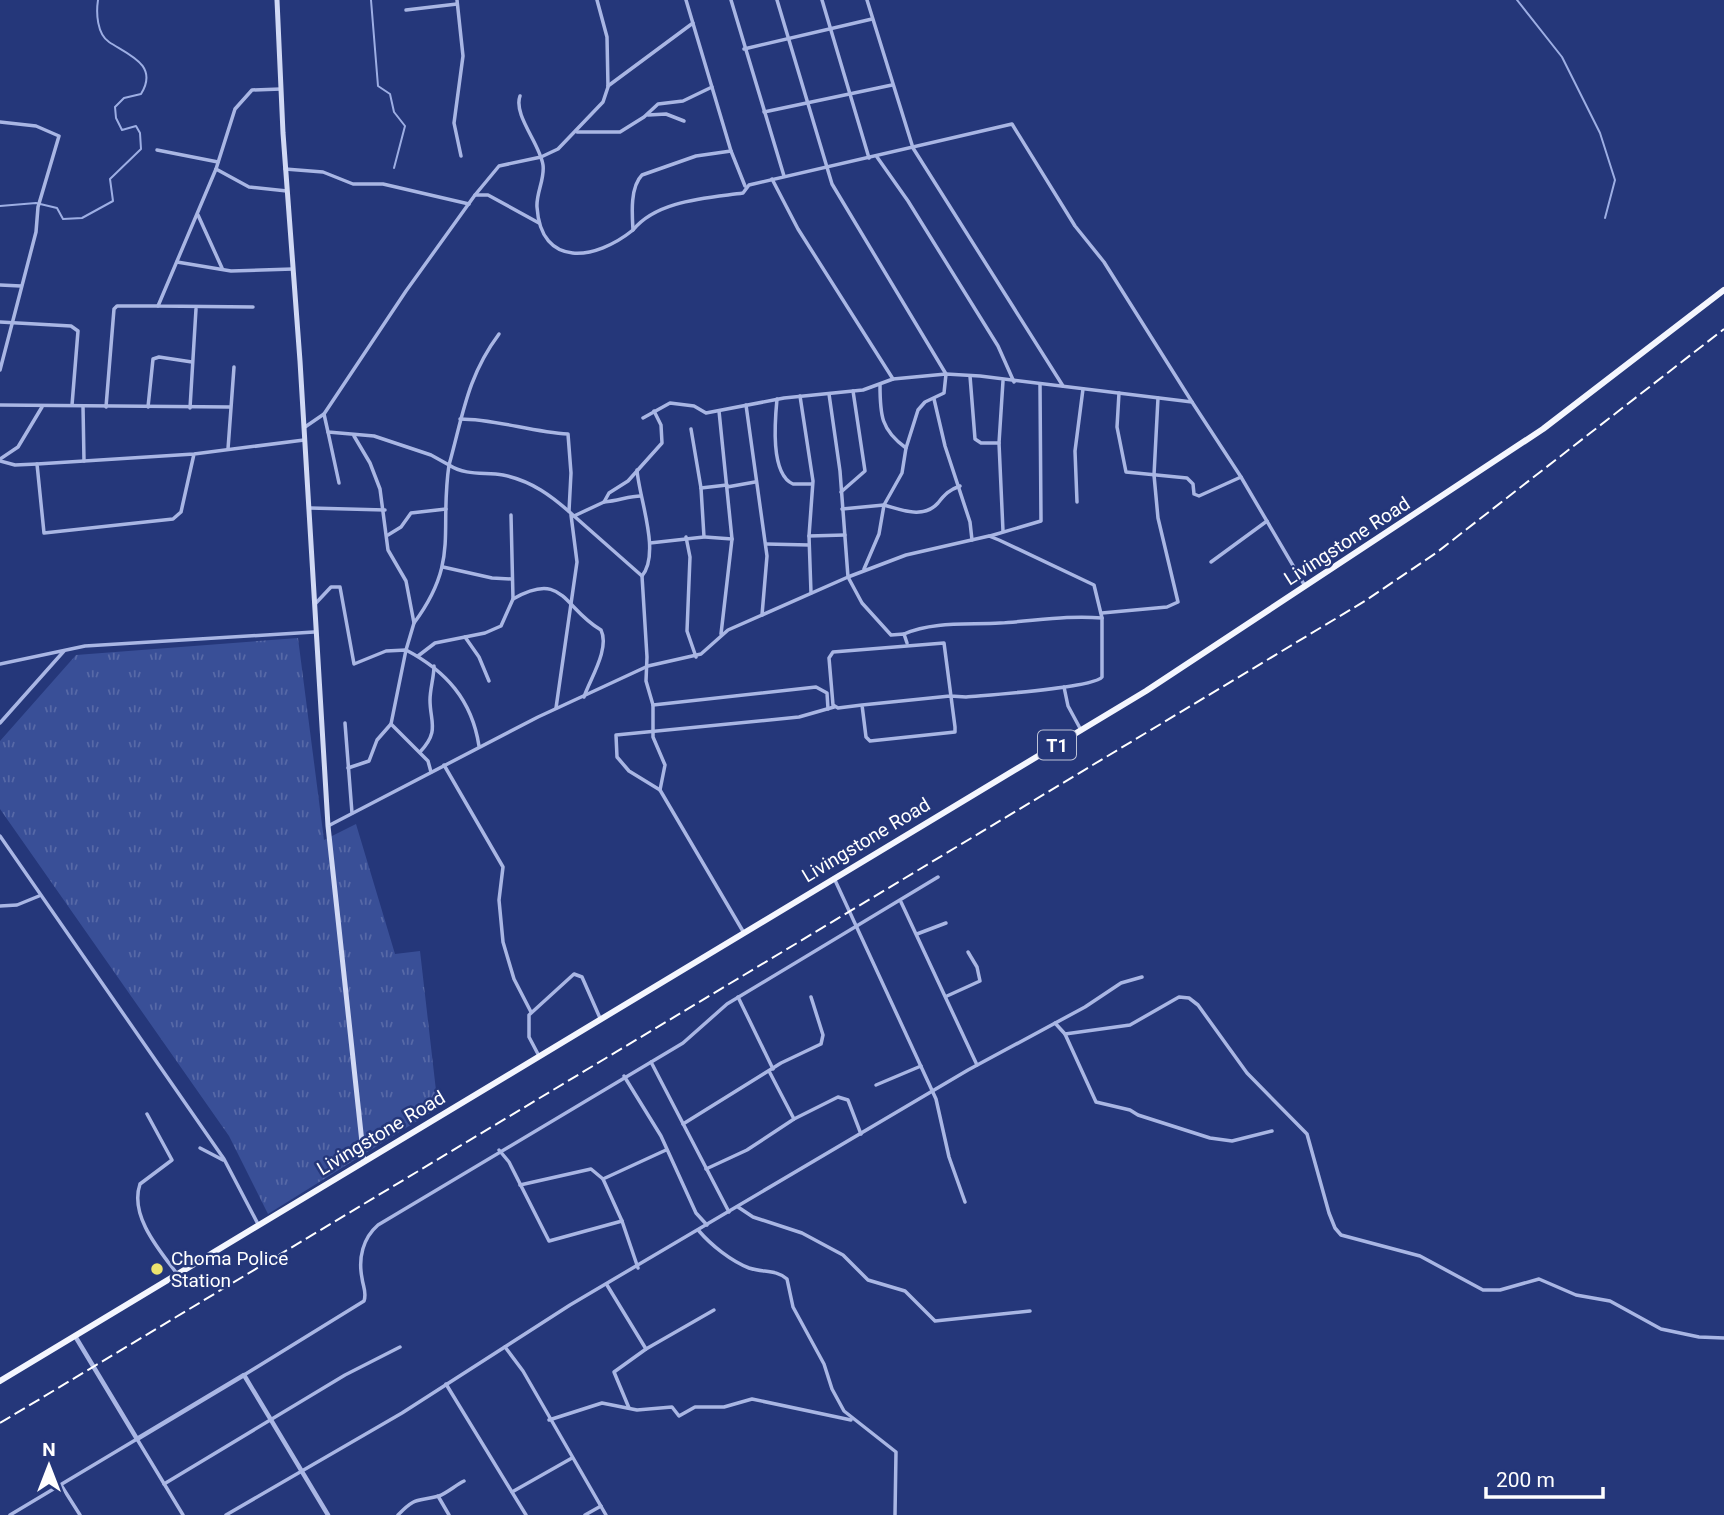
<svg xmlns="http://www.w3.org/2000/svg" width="1724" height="1515" viewBox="0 0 1724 1515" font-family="Roboto,sans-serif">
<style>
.grass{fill:url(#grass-tufts)}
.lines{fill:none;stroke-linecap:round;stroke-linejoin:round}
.stream{stroke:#9daee4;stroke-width:2}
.minor{stroke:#a9b6e4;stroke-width:3.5}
.tertiary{stroke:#a9b6e4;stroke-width:4.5}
.secondary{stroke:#d1d9f4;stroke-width:5}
.trunk{stroke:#f4f6fe;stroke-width:6}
.rail{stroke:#fff;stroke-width:2;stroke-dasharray:12 5;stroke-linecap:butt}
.poi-dot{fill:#ede46e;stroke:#25377a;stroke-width:2.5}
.labels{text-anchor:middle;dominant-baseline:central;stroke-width:5;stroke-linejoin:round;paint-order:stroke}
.shield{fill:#25377a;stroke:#bec3d7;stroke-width:2}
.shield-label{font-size:18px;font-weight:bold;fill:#fff}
.street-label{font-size:19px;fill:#fff;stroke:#25377a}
.poi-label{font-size:19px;fill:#fff;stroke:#25377a;text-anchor:start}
</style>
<defs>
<pattern id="grass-tufts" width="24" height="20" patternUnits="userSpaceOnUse" patternTransform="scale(1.75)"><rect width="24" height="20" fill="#394f97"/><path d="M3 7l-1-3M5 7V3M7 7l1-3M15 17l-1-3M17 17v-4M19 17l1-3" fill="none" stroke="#5769a7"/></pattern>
</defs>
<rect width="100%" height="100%" fill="#25377a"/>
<!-- grass -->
<path class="grass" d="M298,638L324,840L356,824L395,954L420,951L438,1108L268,1214L229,1136L0,809V741L76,655Z"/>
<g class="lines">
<!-- stream -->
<g class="stream">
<path d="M371,0L378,86L390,94L394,112L405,126L394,168"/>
<path d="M1517,0L1562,57L1600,133L1615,180L1605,218"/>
<path d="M0,206L36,203L57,208L63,219L82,218L113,201L110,179L141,149L140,133L136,126L122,130L116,118L115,107L124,98L141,94C159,65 129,55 109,42C97,34 96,13 98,0"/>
</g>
<!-- minor -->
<g class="minor">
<path d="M457,0L463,56L454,123L461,156"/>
<path d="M686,0L731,151L745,186"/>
<path d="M731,0L784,176"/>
<path d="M777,0L832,184L946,374L944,393L925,402L918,410L906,448L902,473L884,505C900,509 923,520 938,503C945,494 949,490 960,486"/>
<path d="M822,0L869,158"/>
<path d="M867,0L913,148L1063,386"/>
<path d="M406,10L457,4"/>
<path d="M744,49L872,19"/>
<path d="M608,86L693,23"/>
<path d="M520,96C513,115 540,144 543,165C545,179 536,193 537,207C541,269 596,260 633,230C632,214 630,187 642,175L696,156L731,151"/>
<path d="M764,112L892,85"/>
<path d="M648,115L666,114L684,121"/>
<path d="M0,122L36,126L59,136L38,207L36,232L0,370"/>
<path d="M577,132H620L644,117L658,104L683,101L712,87"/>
<path d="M157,150L218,162"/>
<path d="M877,157L908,201L998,346L1014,382"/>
<path d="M216,169L249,187L287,191"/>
<path d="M285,169L323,172L353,184H383L469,204"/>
<path d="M475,195H488L539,223"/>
<path d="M198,215L222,268"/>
<path d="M633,230C657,200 708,198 743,193L749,185L1012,124L1075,226L1104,262L1192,402"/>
<path d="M177,262L231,271L293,269"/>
<path d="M0,285L21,286"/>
<path d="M253,307L158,306L216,169L235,109L252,90L281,89"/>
<path d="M0,322L71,326L78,331L72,405"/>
<path d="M970,376L975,439L981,443H999"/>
<path d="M893,379L946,374L980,376L1192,402L1241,477L1305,586"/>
<path d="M1003,381L999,443L1003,531"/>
<path d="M880,385C880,415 881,430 906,448"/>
<path d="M1119,393L1117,427L1126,472L1187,478L1193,484L1194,494L1199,496L1241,477"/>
<path d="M829,394L840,471L848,577L862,603L891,635L904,634L907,643"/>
<path d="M800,396L813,481L809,536L811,593"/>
<path d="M777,399C775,420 770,474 793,484H812"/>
<path d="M934,399L945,446L970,522L972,540"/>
<path d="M0,405L230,407"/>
<path d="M746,405L767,556L762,615"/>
<path d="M83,406L84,461"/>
<path d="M106,407L114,309L117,306H158"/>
<path d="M148,407L153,359L159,357L192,362"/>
<path d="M190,408L196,309"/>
<path d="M654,411L661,425L662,443L628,481L609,493L604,502L574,516L642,576L647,657L646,681L653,705V737L665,765L660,790"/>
<path d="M719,411L732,539"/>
<path d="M324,414L328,432L374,436L431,455L449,465C463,415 467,377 499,334"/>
<path d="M643,418L670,403L694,406L706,413L784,398L863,390L893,379L798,229L772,179"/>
<path d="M460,419C496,419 531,432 568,434L571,473L569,511"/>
<path d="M305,427L324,414L406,291L475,195L499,166L541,157L558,149L603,102L608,87L607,37L597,0"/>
<path d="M328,432L339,483"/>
<path d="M354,436L370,463L380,489L388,550L406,581L414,623C460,561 439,532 449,465C466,476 484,472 503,475C532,481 552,496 574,516"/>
<path d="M228,449L234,367"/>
<path d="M194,454L181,512L173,519L44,533L37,464L194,454L304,440"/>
<path d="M0,459L18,447L42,407"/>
<path d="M0,461L15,465L37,464"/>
<path d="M637,470C639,498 661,553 642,576"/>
<path d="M727,487L755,482"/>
<path d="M701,488L727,485"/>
<path d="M841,492L865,471L853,391"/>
<path d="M604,502C619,501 628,496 641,496"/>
<path d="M1077,502L1075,451L1083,389"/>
<path d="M310,508L385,510"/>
<path d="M842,509L884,505L879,534L864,569"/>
<path d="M388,535L401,527L411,513L446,509"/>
<path d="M809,536L845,535"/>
<path d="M990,536L1041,521L1040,384"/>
<path d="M686,537L690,557L687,631L696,657"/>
<path d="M705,537L732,539L721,634"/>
<path d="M650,543L704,537L701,488L691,429"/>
<path d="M766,544L809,545"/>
<path d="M1211,562L1267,521"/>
<path d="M443,567L492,578L511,579"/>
<path d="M513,599C564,570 563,608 601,630C610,649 590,679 584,697"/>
<path d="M315,604L331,587H340L354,664L386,651L406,650L391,724L428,761L431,772"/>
<path d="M1102,613L1167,607L1178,602L1158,518L1154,475L1158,398"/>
<path d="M414,623L406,650C446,671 472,700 479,746"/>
<path d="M465,637L479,657L489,681"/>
<path d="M418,656L435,643L485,633L501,626L513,599L511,515"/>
<path d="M0,664L85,646L314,632"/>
<path d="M1064,687L1068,706L1081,730"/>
<path d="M653,705L816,687L827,693L828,709"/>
<path d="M862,705L838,708L833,705L829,658L833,652L944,643L955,727V732L870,741L866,737L862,705L950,696L966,697C986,695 1094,688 1102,677V618C1067,615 1035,621 1000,623C969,625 933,621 904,634"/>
<path d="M556,708L577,562L571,515"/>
<path d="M0,723L64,651"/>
<path d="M345,723L352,813"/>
<path d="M420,752C440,731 430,722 430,700C430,689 434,677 434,666"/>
<path d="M444,765L503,867L499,900L503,942L514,979L531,1012"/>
<path d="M348,768L369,761L377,740L391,724"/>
<path d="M328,826L538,717L648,666L701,654L728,630L848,577L906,555L989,536L999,540L1094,585L1102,618"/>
<path d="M0,836L224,1159L258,1224"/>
<path d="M834,878L936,1099L949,1157L965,1202"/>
<path d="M901,902L977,1065"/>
<path d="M0,906L17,905L39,896"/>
<path d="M744,933L660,790L629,771L617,757L616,735L799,717L834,707"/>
<path d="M917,934L946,923"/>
<path d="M947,996L980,981L977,967L968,952"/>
<path d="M738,997L773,1069"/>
<path d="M1055,1023L1065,1034L1096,1102L1130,1110L1138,1115L1210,1138L1232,1141L1272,1131"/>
<path d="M1065,1034L1130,1025L1179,997L1189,998L1198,1005L1247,1073L1307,1134L1329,1213L1335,1228L1341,1235L1420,1256L1483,1290H1500L1539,1279L1576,1295L1610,1301L1661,1329L1699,1337L1724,1338"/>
<path d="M539,1056L529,1037V1015L574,974L582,977L600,1018"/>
<path d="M651,1062L729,1212"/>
<path d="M769,1071L794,1119"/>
<path d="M624,1076L661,1136L696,1213L707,1225"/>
<path d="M876,1085L921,1066"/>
<path d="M147,1114L172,1160L140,1184C129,1216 160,1251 178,1275"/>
<path d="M683,1124L781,1063L821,1044L823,1035L811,997"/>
<path d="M200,1148L223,1160"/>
<path d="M499,1150L509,1162L549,1241L622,1221"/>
<path d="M706,1169L747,1150L794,1119L838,1097L848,1100L861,1134"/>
<path d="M520,1185L591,1169L603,1179"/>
<path d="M738,1207L753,1217L802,1233L843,1255L868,1280L905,1291L935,1321L1030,1311"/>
<path d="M699,1231C711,1245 731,1261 749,1268C763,1273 776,1269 787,1279L793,1307L824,1364L832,1389L844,1411L896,1452L895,1515"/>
<path d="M638,1268L622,1221L603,1179L666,1150"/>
<path d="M607,1285L646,1349L714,1310"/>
<path d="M505,1347L523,1371L606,1515"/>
<path d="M244,1375L364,1301C367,1292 363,1287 362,1278C358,1258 363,1238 378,1225L683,1043L727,1004L938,877"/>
<path d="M446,1384L526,1515"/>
<path d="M629,1408L614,1372L646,1349"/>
<path d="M549,1420L602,1403L637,1410L672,1407L679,1416L695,1407H724L752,1399L851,1420"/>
<path d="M164,1484L345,1375L400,1347"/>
<path d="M61,1485L80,1515"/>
<path d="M512,1492L572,1458"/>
<path d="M438,1496L449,1515"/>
<path d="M10,1515L137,1439L183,1515"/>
<path d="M226,1515L402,1413L570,1305L968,1070L1085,1007L1121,983L1142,977"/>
<path d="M398,1515C416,1496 417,1502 439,1496C447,1493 456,1485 464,1481"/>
<path d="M585,1515L601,1506"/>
</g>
<!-- tertiary -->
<path class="tertiary" d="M75,1336L137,1439L244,1375L328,1515"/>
<!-- secondary -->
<path class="secondary" d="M277,0L283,133L300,361L328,826L364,1161"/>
<!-- trunk -->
<path class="trunk" d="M0,1381L1146,691L1543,429L1724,290"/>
<!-- rail -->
<path class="rail" d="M0,1423L1365,601L1436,553L1724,329"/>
</g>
<!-- markers -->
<circle class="poi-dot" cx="157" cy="1269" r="7"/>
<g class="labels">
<!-- shield labels -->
<rect class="shield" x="1038" y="730.5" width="38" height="29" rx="5"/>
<g class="shield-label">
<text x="1057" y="745">T1</text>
</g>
<!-- street labels -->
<g class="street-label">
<text transform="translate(1347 541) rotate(-33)">Livingstone Road</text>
<text transform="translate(866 840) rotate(-31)">Livingstone Road</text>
<text transform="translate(381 1133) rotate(-31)">Livingstone Road</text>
</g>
<!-- poi labels -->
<g class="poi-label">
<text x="171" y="1258">Choma Police<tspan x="171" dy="22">Station</tspan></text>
</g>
</g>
<!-- north arrow -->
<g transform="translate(49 1466)" stroke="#25377a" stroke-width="5" paint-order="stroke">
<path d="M0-5L12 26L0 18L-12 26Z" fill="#ffffff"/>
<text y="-10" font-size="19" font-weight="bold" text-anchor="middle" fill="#ffffff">N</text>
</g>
<!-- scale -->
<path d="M1486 1487v10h117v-10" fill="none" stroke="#ffffff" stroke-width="3.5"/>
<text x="1496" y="1487" font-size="21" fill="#ffffff" stroke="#25377a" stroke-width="5" paint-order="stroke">200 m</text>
</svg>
